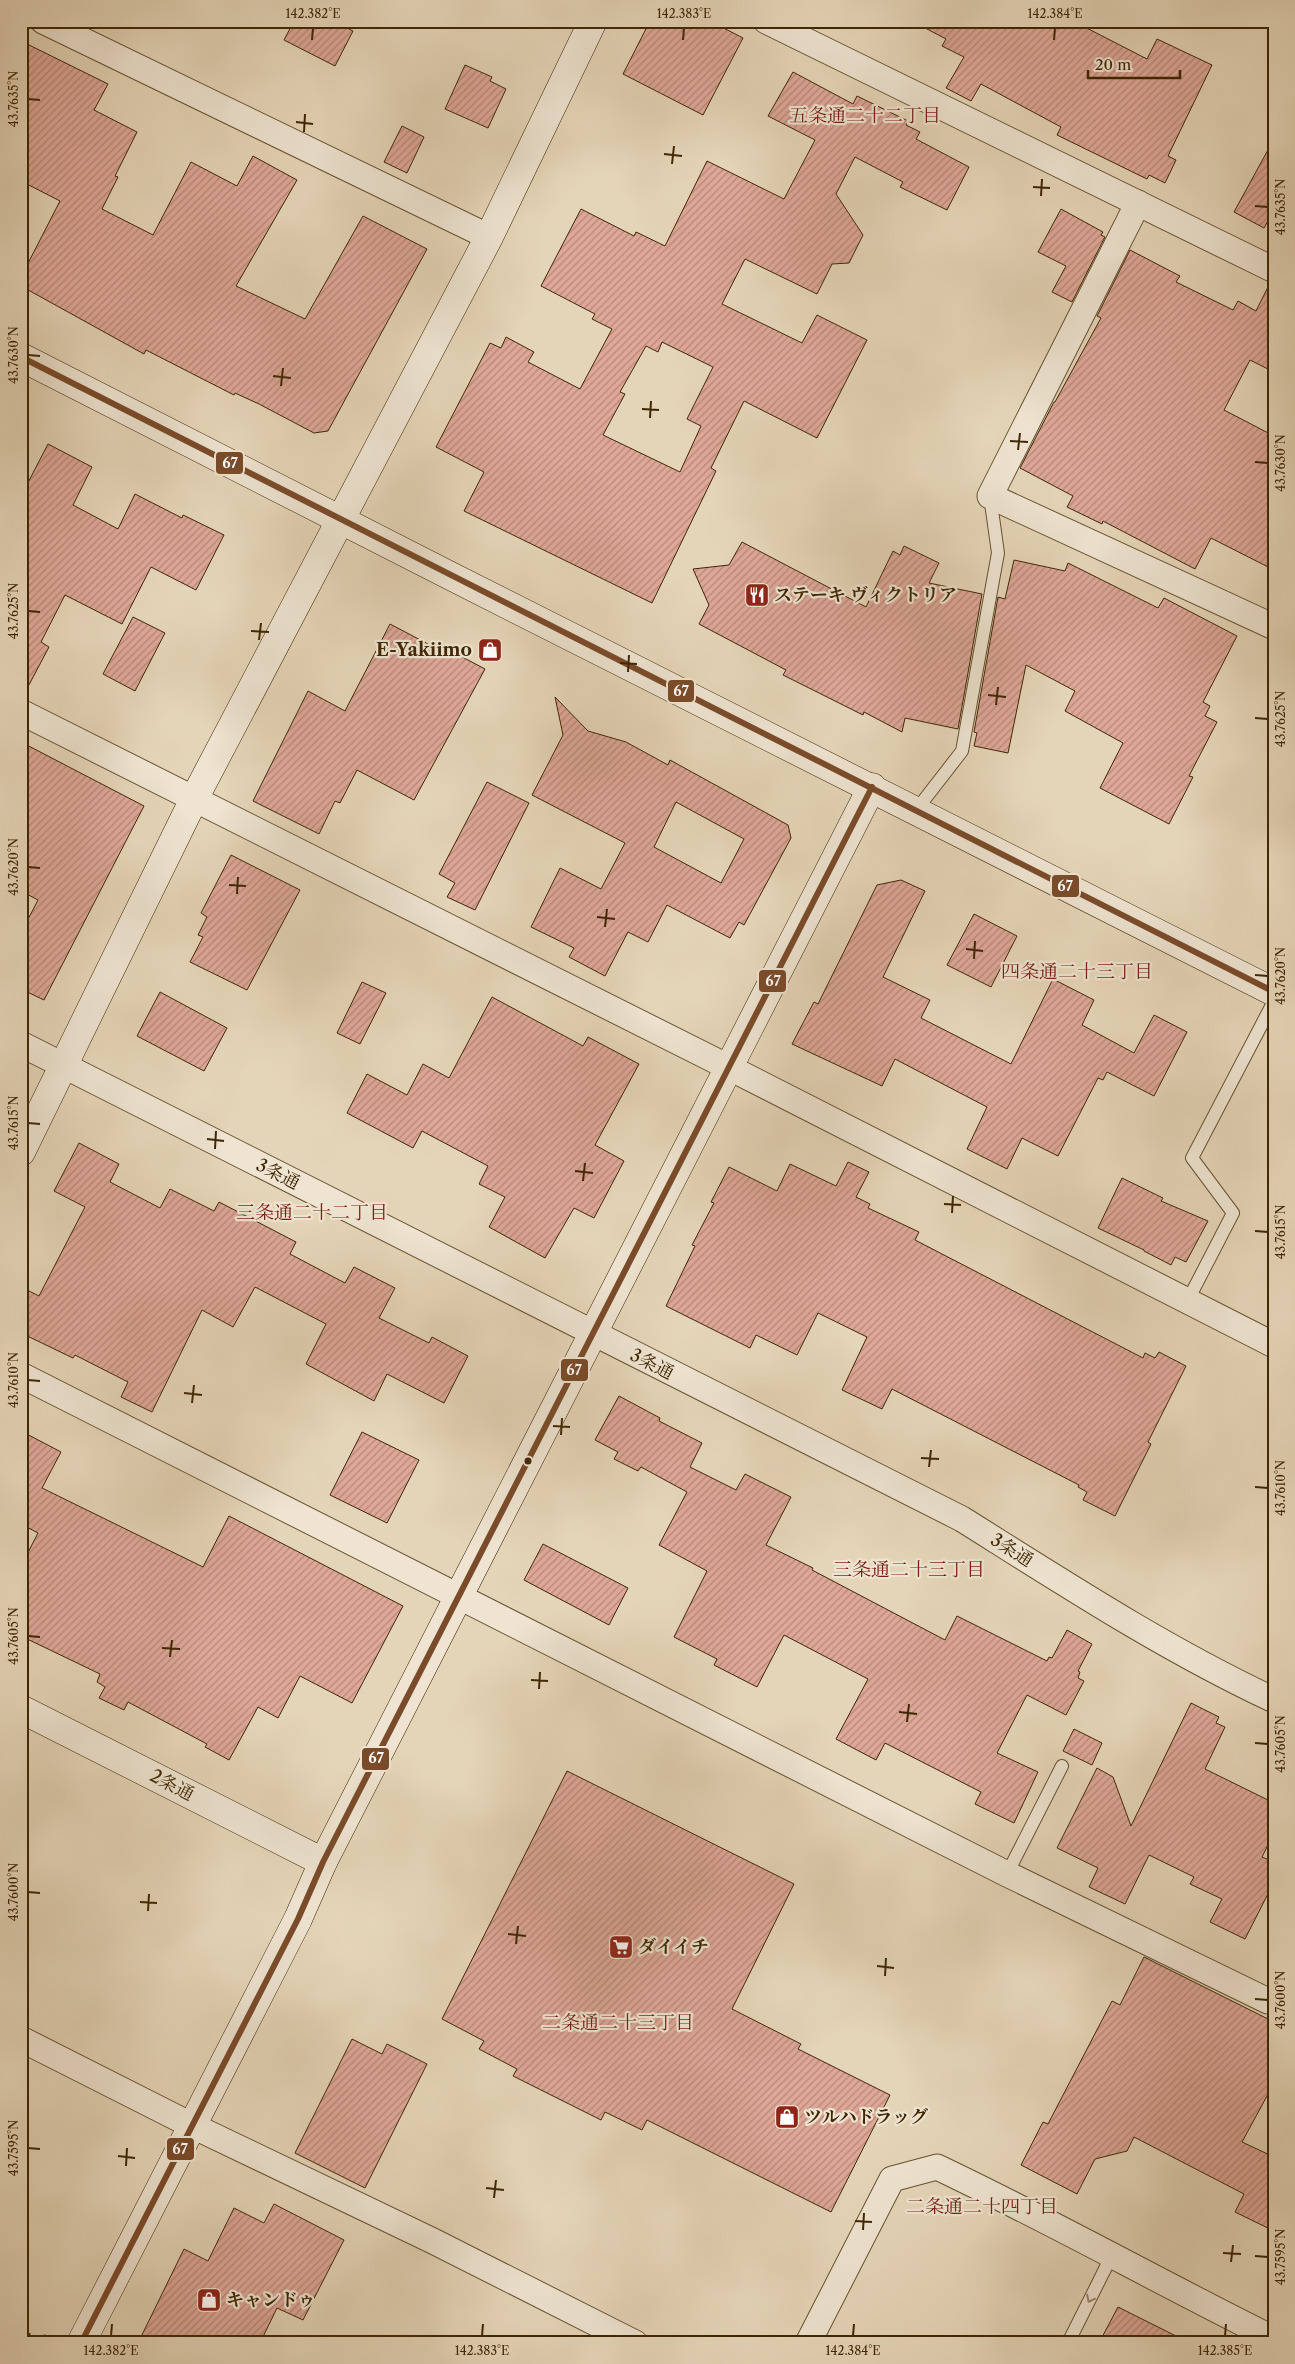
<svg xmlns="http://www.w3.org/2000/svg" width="1295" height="2364" viewBox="0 0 1295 2364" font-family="'Libre Caslon Text','Noto Serif JP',serif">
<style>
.building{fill:url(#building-hatch);stroke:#3f2604;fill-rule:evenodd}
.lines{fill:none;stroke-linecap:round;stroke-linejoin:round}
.lane-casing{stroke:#685231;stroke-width:14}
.street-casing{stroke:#685231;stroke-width:27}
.secondary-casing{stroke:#3f2604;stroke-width:29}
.path{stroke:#3f2604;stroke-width:3;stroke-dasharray:4 2.5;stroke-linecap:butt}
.lane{stroke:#eee4d1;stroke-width:12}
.street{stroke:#eee4d1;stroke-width:25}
.secondary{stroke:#eee4d1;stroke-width:28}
.bus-1-casing{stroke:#eee4d1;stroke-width:10}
.bus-1{stroke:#7a4b2a;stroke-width:6}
.oneway{stroke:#96856a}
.ticks{fill:none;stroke:#3f2604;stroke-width:2}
.bus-dot{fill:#3f2604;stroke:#eee4d1;stroke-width:2}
.labels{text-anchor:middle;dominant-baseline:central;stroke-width:4.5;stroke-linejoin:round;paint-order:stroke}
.poi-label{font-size:18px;font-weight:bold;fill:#3f2604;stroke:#eee4d1;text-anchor:start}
.street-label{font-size:18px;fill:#3f2604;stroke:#eee4d1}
.neighbourhood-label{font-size:19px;fill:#7a1f14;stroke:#eee4d1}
.line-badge{stroke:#eee4d1;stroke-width:2}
.badge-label{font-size:14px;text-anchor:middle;font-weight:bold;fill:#fff}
.neatline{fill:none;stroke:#3f2604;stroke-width:2}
.ticks-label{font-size:12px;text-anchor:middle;fill:#3f2604}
</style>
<defs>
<pattern id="building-hatch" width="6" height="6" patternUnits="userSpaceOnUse" patternTransform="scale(1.25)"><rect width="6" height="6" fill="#dea798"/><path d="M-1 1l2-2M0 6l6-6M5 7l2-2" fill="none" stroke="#b5887a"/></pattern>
</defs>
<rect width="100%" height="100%" fill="#e5d5b8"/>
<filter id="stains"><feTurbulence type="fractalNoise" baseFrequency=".004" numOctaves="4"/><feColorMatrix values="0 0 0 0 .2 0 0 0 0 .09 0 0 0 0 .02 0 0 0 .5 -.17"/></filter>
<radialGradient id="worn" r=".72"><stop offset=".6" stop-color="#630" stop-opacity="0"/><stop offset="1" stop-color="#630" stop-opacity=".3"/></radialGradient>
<!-- building -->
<g class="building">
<path d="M294,21H334L353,31L335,66L284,40Z"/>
<path d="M650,21H710L743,38L703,115L623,74Z"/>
<path d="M912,21H1073L1147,59L1157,39L1212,65L1168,156L1176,160L1165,183L1149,175L1147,179L1057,135L1061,127L981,84L971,101L946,88L964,57L942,46L946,39Z"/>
<path d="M21,41L108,84L94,110L137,132L115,176L118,177L102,209L153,235L191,162L237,186L253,156L297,180L236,286L305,319L363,216L427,249L328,431L314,433L259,404L235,393L234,395L146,350L144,354L21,286V277L60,201L21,181Z"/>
<path d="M465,65L492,77L490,81L506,89L488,128L445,109Z"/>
<path d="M793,72L853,104L857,96L908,121L906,125L920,132L916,139L969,167L947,210L900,187L903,182L855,157L836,194L863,235L849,263L832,264L817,294L745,259L722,304L802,343L817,315L867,340L817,438L744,401L711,468L716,471L652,603L464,511L484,472L436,447L490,343L501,348L506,337L534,352L528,362L580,389L612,329L592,319L595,314L541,286L581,209L634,236L636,232L665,246L707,161L784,199L815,140L768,116ZM662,342L713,367L687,419L701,426L680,472L603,435L625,394L620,392L646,346L658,352Z"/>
<path d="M402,126L424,137L407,173L384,162Z"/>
<path d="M1274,139V210L1264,228L1234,212Z"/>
<path d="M1061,209L1103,232L1101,235L1105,237L1072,302L1052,292L1066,266L1038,252Z"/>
<path d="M1130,250L1180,276L1176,282L1233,310L1238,301L1256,311L1270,283L1274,284V372L1250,360L1224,410L1274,436V570L1211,538L1195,569L1103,521L1102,524L1067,507L1073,496L1020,468L1054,402H1055L1101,318L1097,316Z"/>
<path d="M48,444L92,467L73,505L118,529L135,494L182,518L183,515L224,535L196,590L151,567L122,624L65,595L41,642L49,647L22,698L21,496Z"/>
<path d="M742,542L866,607L893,551L900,555L904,546L939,563L929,583L982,594L958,729L905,718L902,732L864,712L863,715L783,675L786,670L699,624L709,605L693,569L729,565Z"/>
<path d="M1014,560L1065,571L1068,563L1158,608L1164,598L1237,636L1203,702L1210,706L1205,716L1217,722L1189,776L1193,777L1169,824L1100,788L1123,743L1065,711L1075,691L1026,665L1008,753L974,746L977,733L974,732L998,597L1005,599Z"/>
<path d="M133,617L165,633L135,691L103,674Z"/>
<path d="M390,624L447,654L449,650L485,669L414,800L357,770L340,803L335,801L319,834L253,801L308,691L345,711Z"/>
<path d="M555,697L588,731L626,742L668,765L670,760L788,825L791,838L744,925L739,922L730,938L667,905L648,942L628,932L605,976L569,957L574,948L531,927L560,868L601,889L625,843L532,795L563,735ZM676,802L744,839L721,883L654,847Z"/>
<path d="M21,742L144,806L44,1000L21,989V933L38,900L21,891Z"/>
<path d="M487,782L529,803L475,910L447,897L455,883L439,874Z"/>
<path d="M231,855L300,890L247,990L190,962L203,937L198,935L207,917L201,913Z"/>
<path d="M901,880L925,891L883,977L930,1000L921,1018L1011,1064L1053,979L1094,1000L1082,1025L1134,1053L1154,1015L1187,1032L1154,1096L1107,1072L1103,1080L1098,1078L1058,1156L1022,1138L1007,1169L967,1149L987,1107L895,1059L882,1086L792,1044L814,1002L818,1004L877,885Z"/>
<path d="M974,914L1017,936L991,987L947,965Z"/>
<path d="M362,982L386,993L360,1044L337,1033Z"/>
<path d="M160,992L227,1028L204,1071L137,1036Z"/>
<path d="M492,997L583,1046L588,1037L639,1064L595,1145L624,1161L594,1218L574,1208L545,1258L489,1227L505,1197L479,1184L488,1166L422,1131L413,1148L347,1113L367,1074L407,1095L423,1064L449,1078Z"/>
<path d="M79,1143L119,1164L110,1182L160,1208L170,1189L214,1211L219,1202L296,1242L290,1254L345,1283L354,1267L395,1288L379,1318L429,1343L432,1337L468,1356L444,1403L387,1374L374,1401L306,1364L326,1324L255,1287L233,1327L202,1310L152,1412L121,1397L128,1382L75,1355L73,1358L21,1333V1287L39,1296L85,1207L54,1191Z"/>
<path d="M848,1162L869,1172L856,1197L870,1204L868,1208L919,1232L915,1240L1143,1358L1145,1353L1155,1358L1159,1352L1186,1366L1148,1442L1151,1444L1115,1516L1083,1500L1087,1492L1078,1487L1079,1485L892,1389L882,1409L842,1390L867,1337L818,1313L797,1355L756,1335L750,1348L666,1306L695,1246L692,1245L714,1203L711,1202L729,1167L777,1191L790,1164L836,1186Z"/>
<path d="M1122,1178L1163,1198L1161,1201L1208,1221L1186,1262L1175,1257L1171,1265L1144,1251V1250L1098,1228Z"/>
<path d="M619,1396L660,1418L659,1421L702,1443L690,1467L736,1490L745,1474L791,1497L766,1545L813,1568L812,1570L945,1640L957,1616L1047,1661L1049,1657L1052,1658L1067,1630L1092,1644L1078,1671L1080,1672L1078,1678L1084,1681L1066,1715L1027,1695L997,1753L1038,1772L1014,1823L975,1804L981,1792L885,1743L876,1760L836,1739L868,1679L784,1635L757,1687L714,1665L717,1659L674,1637L707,1571L659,1545L687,1492L641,1467L638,1471L614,1459L618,1452L595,1440Z"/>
<path d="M21,1431L61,1452L42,1488L203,1567L229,1516L403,1606L352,1703L300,1676L278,1718L258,1707L229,1760L205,1747L207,1744L128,1702L124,1710L99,1698L105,1687L97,1682L100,1674L21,1636V1566L38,1533L23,1525L21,1527Z"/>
<path d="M362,1432L419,1460L387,1523L330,1495Z"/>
<path d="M543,1544L628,1588L609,1625L524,1580Z"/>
<path d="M1191,1703L1219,1717L1216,1723L1225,1727L1205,1769L1274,1803V1833L1262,1857L1274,1862V1882L1245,1939L1210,1922L1222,1899L1190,1884L1194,1877L1149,1855L1125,1904L1089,1887L1098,1868L1057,1848L1097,1768L1113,1777L1131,1826Z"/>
<path d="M1074,1729L1102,1743L1092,1765L1063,1751Z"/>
<path d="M567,1771L794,1884L732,2009L801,2044L798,2049L890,2095L831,2212L647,2120L642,2130L605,2112L601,2120L513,2076L517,2069L479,2049L484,2041L442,2019Z"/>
<path d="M1144,1957L1274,2022V2083L1242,2142L1274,2157V2231L1235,2212L1244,2194L1134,2137L1127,2151L1095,2159L1077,2194L1021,2165L1043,2122L1048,2124L1112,2001L1120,2005Z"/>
<path d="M352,2039L382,2054L387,2044L427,2064L365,2188L295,2153Z"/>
<path d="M274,2204L344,2240L303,2320L277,2308L260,2343H138L184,2249L208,2261L234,2208L264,2223Z"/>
<path d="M1118,2307L1190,2343H1099Z"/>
</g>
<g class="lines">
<defs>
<g id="lane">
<path d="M917,809L962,751L998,553L990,496"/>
<path d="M1187,1302L1233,1213L1192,1158L1274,1001"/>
<path d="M1007,1874L1062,1766"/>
<path d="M1068,2343L1112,2255"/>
</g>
<g id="street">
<path d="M43,21L489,237"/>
<path d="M766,21L1274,270"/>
<path d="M1138,203L990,496L1274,627"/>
<path d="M21,712L728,1067L1274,1345"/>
<path d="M21,1044L962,1519C1064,1583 1165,1649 1274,1700"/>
<path d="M21,1375L1007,1874L1268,2001H1274"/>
<path d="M21,2039L193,2126L433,2241L635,2343"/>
<path d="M808,2343L892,2179L937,2167C1051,2221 1161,2283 1274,2339"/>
</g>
<g id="secondary">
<path d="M21,357C437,572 857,778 1274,992"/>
<path d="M21,1152L194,799L489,237L593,21"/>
<path d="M21,1709L323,1862"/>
<path d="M81,2343L298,1919L323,1862L872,787"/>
</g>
</defs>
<!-- lane casing -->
<use href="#lane" class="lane-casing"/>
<!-- street casing -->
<use href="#street" class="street-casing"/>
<!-- secondary casing -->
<use href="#secondary" class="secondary-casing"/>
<!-- path -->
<path class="path" d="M21,2330L37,2339L45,2336L51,2340"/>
<!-- lane -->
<use href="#lane" class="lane"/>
<!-- street -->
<use href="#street" class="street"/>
<!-- secondary -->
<use href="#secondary" class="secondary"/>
<defs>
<g id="bus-1">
<path d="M21,357L1274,992"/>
<path d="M81,2343L298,1919L323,1862L872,787"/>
</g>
</defs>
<!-- bus-1 casing -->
<use href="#bus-1" class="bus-1-casing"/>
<!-- bus-1 -->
<use href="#bus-1" class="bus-1"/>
</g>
<!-- one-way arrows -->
<defs><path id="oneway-chevron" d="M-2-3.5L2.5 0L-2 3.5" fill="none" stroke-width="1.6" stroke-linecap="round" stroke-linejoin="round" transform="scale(1.25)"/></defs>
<use class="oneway" href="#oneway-chevron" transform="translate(1090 2299) rotate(116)"/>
<!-- ticks -->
<path class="ticks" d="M312,40L313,28M683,40L684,28M1054,40L1055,28M28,99L40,100M296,122L313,124M304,132L305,114M664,154L682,156M672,164L674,146M1033,187L1050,188M1041,196L1042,179M1255,206L1268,207M28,355L40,356M273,376L291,378M281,386L283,368M642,409L659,410M650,418L651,401M1010,441L1028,442M1018,450L1020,433M1255,462L1268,463M28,611L40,612M251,631L269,632M259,640L261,623M620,663L637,664M628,672L629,655M988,695L1006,697M996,705L998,687M1255,718L1268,719M28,867L40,868M229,885L246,886M237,894L238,877M597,917L615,919M605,927L607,909M966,949L983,951M974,959L975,941M1255,975L1268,976M28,1123L40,1124M207,1139L224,1141M215,1149L216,1131M575,1171L593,1173M583,1181L585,1163M944,1204L961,1205M952,1213L953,1196M1255,1231L1268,1232M28,1380L40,1381M184,1393L202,1395M192,1403L194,1385M553,1426L570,1427M561,1435L562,1418M921,1458L939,1459M929,1467L931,1450M1255,1487L1268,1488M28,1636L40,1637M162,1648L180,1649M170,1657L172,1640M531,1680L548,1681M539,1689L540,1672M899,1712L917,1714M907,1722L909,1704M1255,1743L1268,1744M28,1892L40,1893M140,1902L157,1903M148,1911L149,1894M508,1934L526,1936M516,1944L518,1926M877,1966L894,1968M885,1976L886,1958M1255,1999L1268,2000M28,2148L40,2149M118,2156L135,2158M126,2166L127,2148M486,2188L504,2190M494,2198L496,2180M855,2221L872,2222M863,2230L864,2213M1223,2253L1241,2254M1255,2256L1268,2257M1231,2262L1233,2245M111,2336L112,2324M482,2336L483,2324M853,2336L854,2324M1225,2336L1226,2324"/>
<!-- icons -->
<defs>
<symbol id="restaurant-square" viewBox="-11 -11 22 22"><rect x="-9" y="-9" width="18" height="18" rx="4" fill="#8f2418" stroke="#eee4d1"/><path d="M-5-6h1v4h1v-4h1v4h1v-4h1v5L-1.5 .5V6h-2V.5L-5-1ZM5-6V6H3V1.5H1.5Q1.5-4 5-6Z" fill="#fff"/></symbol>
<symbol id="shop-square" viewBox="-11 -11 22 22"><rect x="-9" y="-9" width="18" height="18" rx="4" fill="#8f2418" stroke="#eee4d1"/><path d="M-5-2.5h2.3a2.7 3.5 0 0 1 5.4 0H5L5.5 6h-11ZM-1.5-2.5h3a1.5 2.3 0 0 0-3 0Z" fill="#fff"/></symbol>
<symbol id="supermarket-square" viewBox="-11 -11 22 22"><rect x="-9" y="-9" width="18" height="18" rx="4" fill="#8f2418" stroke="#eee4d1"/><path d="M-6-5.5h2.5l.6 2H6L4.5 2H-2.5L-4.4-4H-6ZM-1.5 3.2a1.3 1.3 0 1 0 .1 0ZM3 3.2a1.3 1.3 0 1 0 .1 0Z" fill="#fff"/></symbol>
</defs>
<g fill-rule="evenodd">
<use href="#restaurant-square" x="743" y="581" width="28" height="28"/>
<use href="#shop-square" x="476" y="636" width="28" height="28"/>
<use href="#supermarket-square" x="607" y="1933" width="28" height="28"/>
<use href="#shop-square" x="773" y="2103" width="28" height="28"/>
<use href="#shop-square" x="195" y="2286" width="28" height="28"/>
</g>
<!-- markers -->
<circle class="bus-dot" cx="528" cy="1461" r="4.5"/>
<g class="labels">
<!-- poi labels -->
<g class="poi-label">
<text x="774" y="595">ステーキ ヴィクトリア</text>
<text x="472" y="650" text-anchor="end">E-Yakiimo</text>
<text x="638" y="1947">ダイイチ</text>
<text x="804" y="2117">ツルハドラッグ</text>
<text x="226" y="2300">キャンドゥ</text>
</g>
<!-- street labels -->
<g class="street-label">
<text transform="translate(278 1174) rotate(27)">3条通</text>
<text transform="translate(652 1364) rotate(27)">3条通</text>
<text transform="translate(1012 1550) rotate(32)">3条通</text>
<text transform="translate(172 1785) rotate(27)">2条通</text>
</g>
<!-- neighbourhood labels -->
<g class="neighbourhood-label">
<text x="865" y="115">五条通二十二丁目</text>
<text x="1077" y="971">四条通二十三丁目</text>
<text x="312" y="1212">三条通二十二丁目</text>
<text x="909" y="1569">三条通二十三丁目</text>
<text x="618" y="2022">二条通二十三丁目</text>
<text x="982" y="2206">二条通二十四丁目</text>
</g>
</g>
<g class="line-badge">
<rect x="215" y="451" width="29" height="24" rx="5" fill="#7a4b2a"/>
<rect x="667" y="679" width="28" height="24" rx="5" fill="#7a4b2a"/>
<rect x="1051" y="874" width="29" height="24" rx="5" fill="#7a4b2a"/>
<rect x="758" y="969" width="29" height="24" rx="5" fill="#7a4b2a"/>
<rect x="560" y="1358" width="29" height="24" rx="5" fill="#7a4b2a"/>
<rect x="361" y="1747" width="29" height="24" rx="5" fill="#7a4b2a"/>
<rect x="166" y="2137" width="29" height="24" rx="5" fill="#7a4b2a"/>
</g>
<g class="badge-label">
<text x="230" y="468">67</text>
<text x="681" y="696">67</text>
<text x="1065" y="891">67</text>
<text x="773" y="986">67</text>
<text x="574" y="1375">67</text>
<text x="376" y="1763">67</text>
<text x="180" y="2154">67</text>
</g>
<!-- margin -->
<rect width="1295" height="2364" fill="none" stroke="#e5d5b8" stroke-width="55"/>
<!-- scale -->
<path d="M1088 70v8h92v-8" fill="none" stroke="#3f2604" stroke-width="2.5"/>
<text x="1095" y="70" font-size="15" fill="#3f2604" stroke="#eee4d1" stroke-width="4" paint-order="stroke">20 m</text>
<rect x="28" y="28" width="1240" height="2308" class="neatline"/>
<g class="ticks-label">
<text x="313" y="18">142.382°E</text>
<text x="684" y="18">142.383°E</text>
<text x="1055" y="18">142.384°E</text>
<text transform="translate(14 99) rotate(-90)" y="4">43.7635°N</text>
<text transform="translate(1281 207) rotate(-90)" y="4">43.7635°N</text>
<text transform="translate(14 355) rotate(-90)" y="4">43.7630°N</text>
<text transform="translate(1281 463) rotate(-90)" y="4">43.7630°N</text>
<text transform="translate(14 611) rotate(-90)" y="4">43.7625°N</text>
<text transform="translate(1281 719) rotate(-90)" y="4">43.7625°N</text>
<text transform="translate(14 867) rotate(-90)" y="4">43.7620°N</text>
<text transform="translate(1281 976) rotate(-90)" y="4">43.7620°N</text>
<text transform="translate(14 1123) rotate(-90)" y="4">43.7615°N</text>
<text transform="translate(1281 1232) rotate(-90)" y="4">43.7615°N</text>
<text transform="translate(14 1380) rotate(-90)" y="4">43.7610°N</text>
<text transform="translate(1281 1488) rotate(-90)" y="4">43.7610°N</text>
<text transform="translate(14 1636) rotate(-90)" y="4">43.7605°N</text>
<text transform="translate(1281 1744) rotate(-90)" y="4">43.7605°N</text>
<text transform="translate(14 1892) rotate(-90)" y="4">43.7600°N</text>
<text transform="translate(1281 2000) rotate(-90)" y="4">43.7600°N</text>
<text transform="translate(14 2148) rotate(-90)" y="4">43.7595°N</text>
<text transform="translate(1281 2257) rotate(-90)" y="4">43.7595°N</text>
<text x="111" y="2355">142.382°E</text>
<text x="482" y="2355">142.383°E</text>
<text x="853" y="2355">142.384°E</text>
<text x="1225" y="2355">142.385°E</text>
</g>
<rect width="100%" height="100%" filter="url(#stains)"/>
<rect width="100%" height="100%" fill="url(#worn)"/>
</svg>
